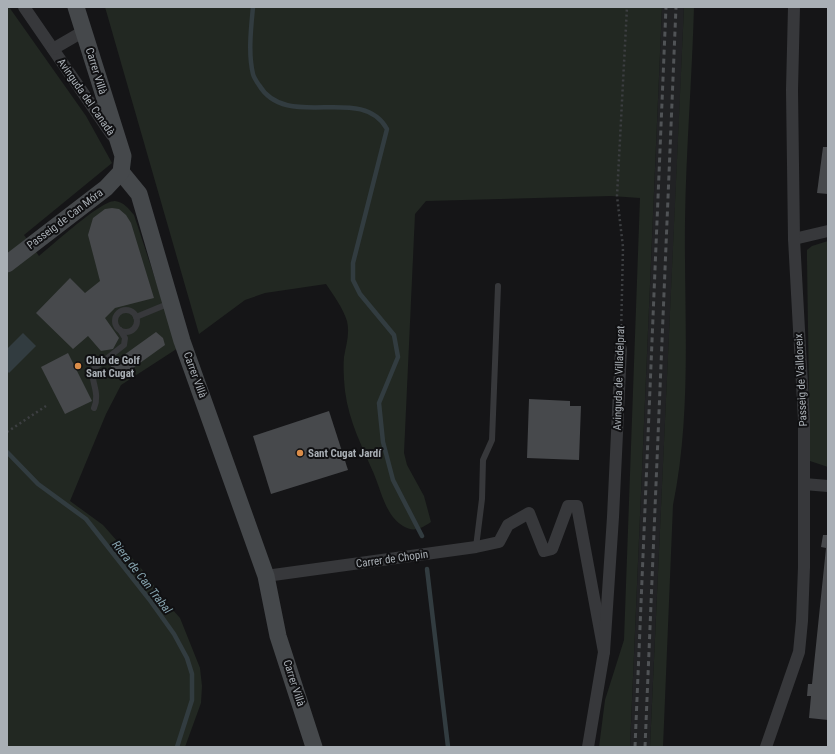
<svg xmlns="http://www.w3.org/2000/svg" width="835" height="754" viewBox="0 0 835 754" font-family="'Roboto Condensed',sans-serif">
<style>
.built{fill:#212224}
.green{fill:#222822}
.water{fill:#323c40}
.lines{fill:none;stroke-linecap:round;stroke-linejoin:round}
.stream{stroke:#323c40;stroke-width:4.5}
.building{fill:#47494c}
.path{stroke:#3d3f42;stroke-width:2.5;stroke-dasharray:2 3;stroke-linecap:butt}
.lane{stroke:#37383b;stroke-width:6}
.street{stroke:#37383b;stroke-width:12}
.secondary{stroke:#45484b;stroke-width:17}
.rail{stroke:#505356;stroke-width:3;stroke-dasharray:5 4;stroke-linecap:butt}
.poi-dot{fill:#db8d49;stroke:#101012;stroke-width:1.5}
.labels{text-anchor:middle;dominant-baseline:central;stroke-width:4;stroke-linejoin:round;paint-order:stroke}
.street-label{font-size:11px;fill:#a9afb5;stroke:#101012}
.poi-label{font-size:11px;font-weight:bold;fill:#a9afb5;stroke:#101012;text-anchor:start}
.water-label{font-size:12px;font-style:italic;fill:#84a1ac;stroke:#101012}
</style>
<rect width="100%" height="100%" fill="#151517"/>
<!-- built -->
<path class="built" d="M662,7H684L680,99L650,747H630Z"/>
<!-- green -->
<g class="green">
<path d="M7,7H9L86,116L112,163L24,235L39,256C52,246 101,200 115,201C124,202 129,209 134,215L178,348L121,385L106,414L70,501L103,525L146,574L164,600L180,618L200,668L202,686L201,703L185,747H7Z"/>
<path d="M105,7H662L630,747H599L605,700L624,640L640,198L611,196L426,201L415,214L404,453L407,465L424,496L431,522C422,528 414,533 403,526C386,516 381,491 374,474C362,446 349,422 345,391C344,380 343,369 344,357C346,345 350,334 347,321C343,308 334,296 326,284L265,293L245,300L199,334Z"/>
<path d="M684,7H694C692,79 686,150 685,222C684,317 692,412 673,505L663,747H650Z"/>
<path d="M828,241V467L810,461L807,259V250L812,246Z"/>
</g>
<!-- water -->
<path class="water" d="M23,333L36,346L9,373L7,371V349Z"/>
<g class="lines">
<!-- stream -->
<g class="stream">
<path d="M253,7C251,28 248,54 253,74C254,78 257,82 259,85C287,132 362,83 387,129L353,263V280L360,294L394,335L398,357L379,403L383,442L393,480L422,536"/>
<path d="M7,452L38,484L86,519L149,599L174,634L187,658L192,674V700L177,747"/>
<path d="M427,569L448,747"/>
</g>
</g>
<!-- building -->
<g class="building">
<path d="M823,147H828V194L817,193Z"/>
<path d="M112,208L119,209L126,215L131,223L154,298L115,308L105,318L119,338L113,349L101,351L88,336L73,349L36,313L70,278L85,293L100,281L88,235L93,218L105,209Z"/>
<path d="M156,332L163,338L165,345L119,378L110,365Z"/>
<path d="M68,353L92,401L65,414L41,367Z"/>
<path d="M529,399L570,401V406H581L579,460L527,458Z"/>
<path d="M329,411L348,470L271,494L253,436Z"/>
<path d="M823,535H828V720L809,718L811,696H807L808,684H812L826,548L821,547Z"/>
</g>
<g class="lines">
<!-- path -->
<g class="path">
<path d="M621,336L623,247L617,196L627,7"/>
<path d="M7,432L46,406"/>
</g>
<!-- lane -->
<g class="lane">
<circle cx="126" cy="321" r="11"/>
<path d="M136,317L170,303"/>
<path d="M94,408C100,394 92,384 92,370L124,345L125,338L120,330"/>
<path d="M476,547L482,499L483,460L492,440L498,286"/>
</g>
<!-- street -->
<g class="street">
<path d="M24,7L112,135"/>
<path d="M53,49L84,31"/>
<path d="M794,239L828,231"/>
<path d="M804,484L828,486"/>
<path d="M266,576L476,547L499,542L508,525L529,513L544,551L552,549L568,506H577L604,652"/>
<path d="M588,747L604,652L613,517L621,349"/>
<path d="M766,747L799,652L802,621L804,567V420L794,239L792,90L794,7"/>
</g>
<!-- secondary -->
<g class="secondary">
<path d="M121,172L139,194L182,341L266,576L278,636L314,747"/>
<path d="M7,264L106,188L121,172L123,156L76,7"/>
</g>
<!-- rail -->
<g class="rail">
<path d="M635,747L666,7"/>
<path d="M645,747L676,7"/>
</g>
</g>
<!-- markers -->
<g class="poi-dot">
<circle cx="78" cy="366" r="4"/>
<circle cx="300" cy="453" r="4"/>
</g>
<g class="labels">
<!-- street labels -->
<g class="street-label">
<text transform="translate(96 71) rotate(73)">Carrer Villà</text>
<text transform="translate(86 97) rotate(55)">Avinguda del Canadà</text>
<text transform="translate(65 219) rotate(-37)">Passeig de Can Móra</text>
<text transform="translate(195 375) rotate(70)">Carrer Villà</text>
<text transform="translate(619 378) rotate(-88)">Avinguda de Villadelprat</text>
<text transform="translate(801 380) rotate(-93)">Passeig de Valldoreix</text>
<text transform="translate(392 559) rotate(-8)">Carrer de Chopin</text>
<text transform="translate(294 683) rotate(72)">Carrer Villà</text>
</g>
<!-- poi labels -->
<g class="poi-label">
<text x="86" y="360">Club de Golf<tspan x="86" dy="13">Sant Cugat</tspan></text>
<text x="308" y="453">Sant Cugat Jardí</text>
</g>
<!-- water labels -->
<g class="water-label">
<text transform="translate(142 577) rotate(52)">Riera de Can Trabal</text>
</g>
</g>
<!-- border -->
<rect width="835" height="754" fill="none" stroke="#a9afb5" stroke-width="16"/>
</svg>
